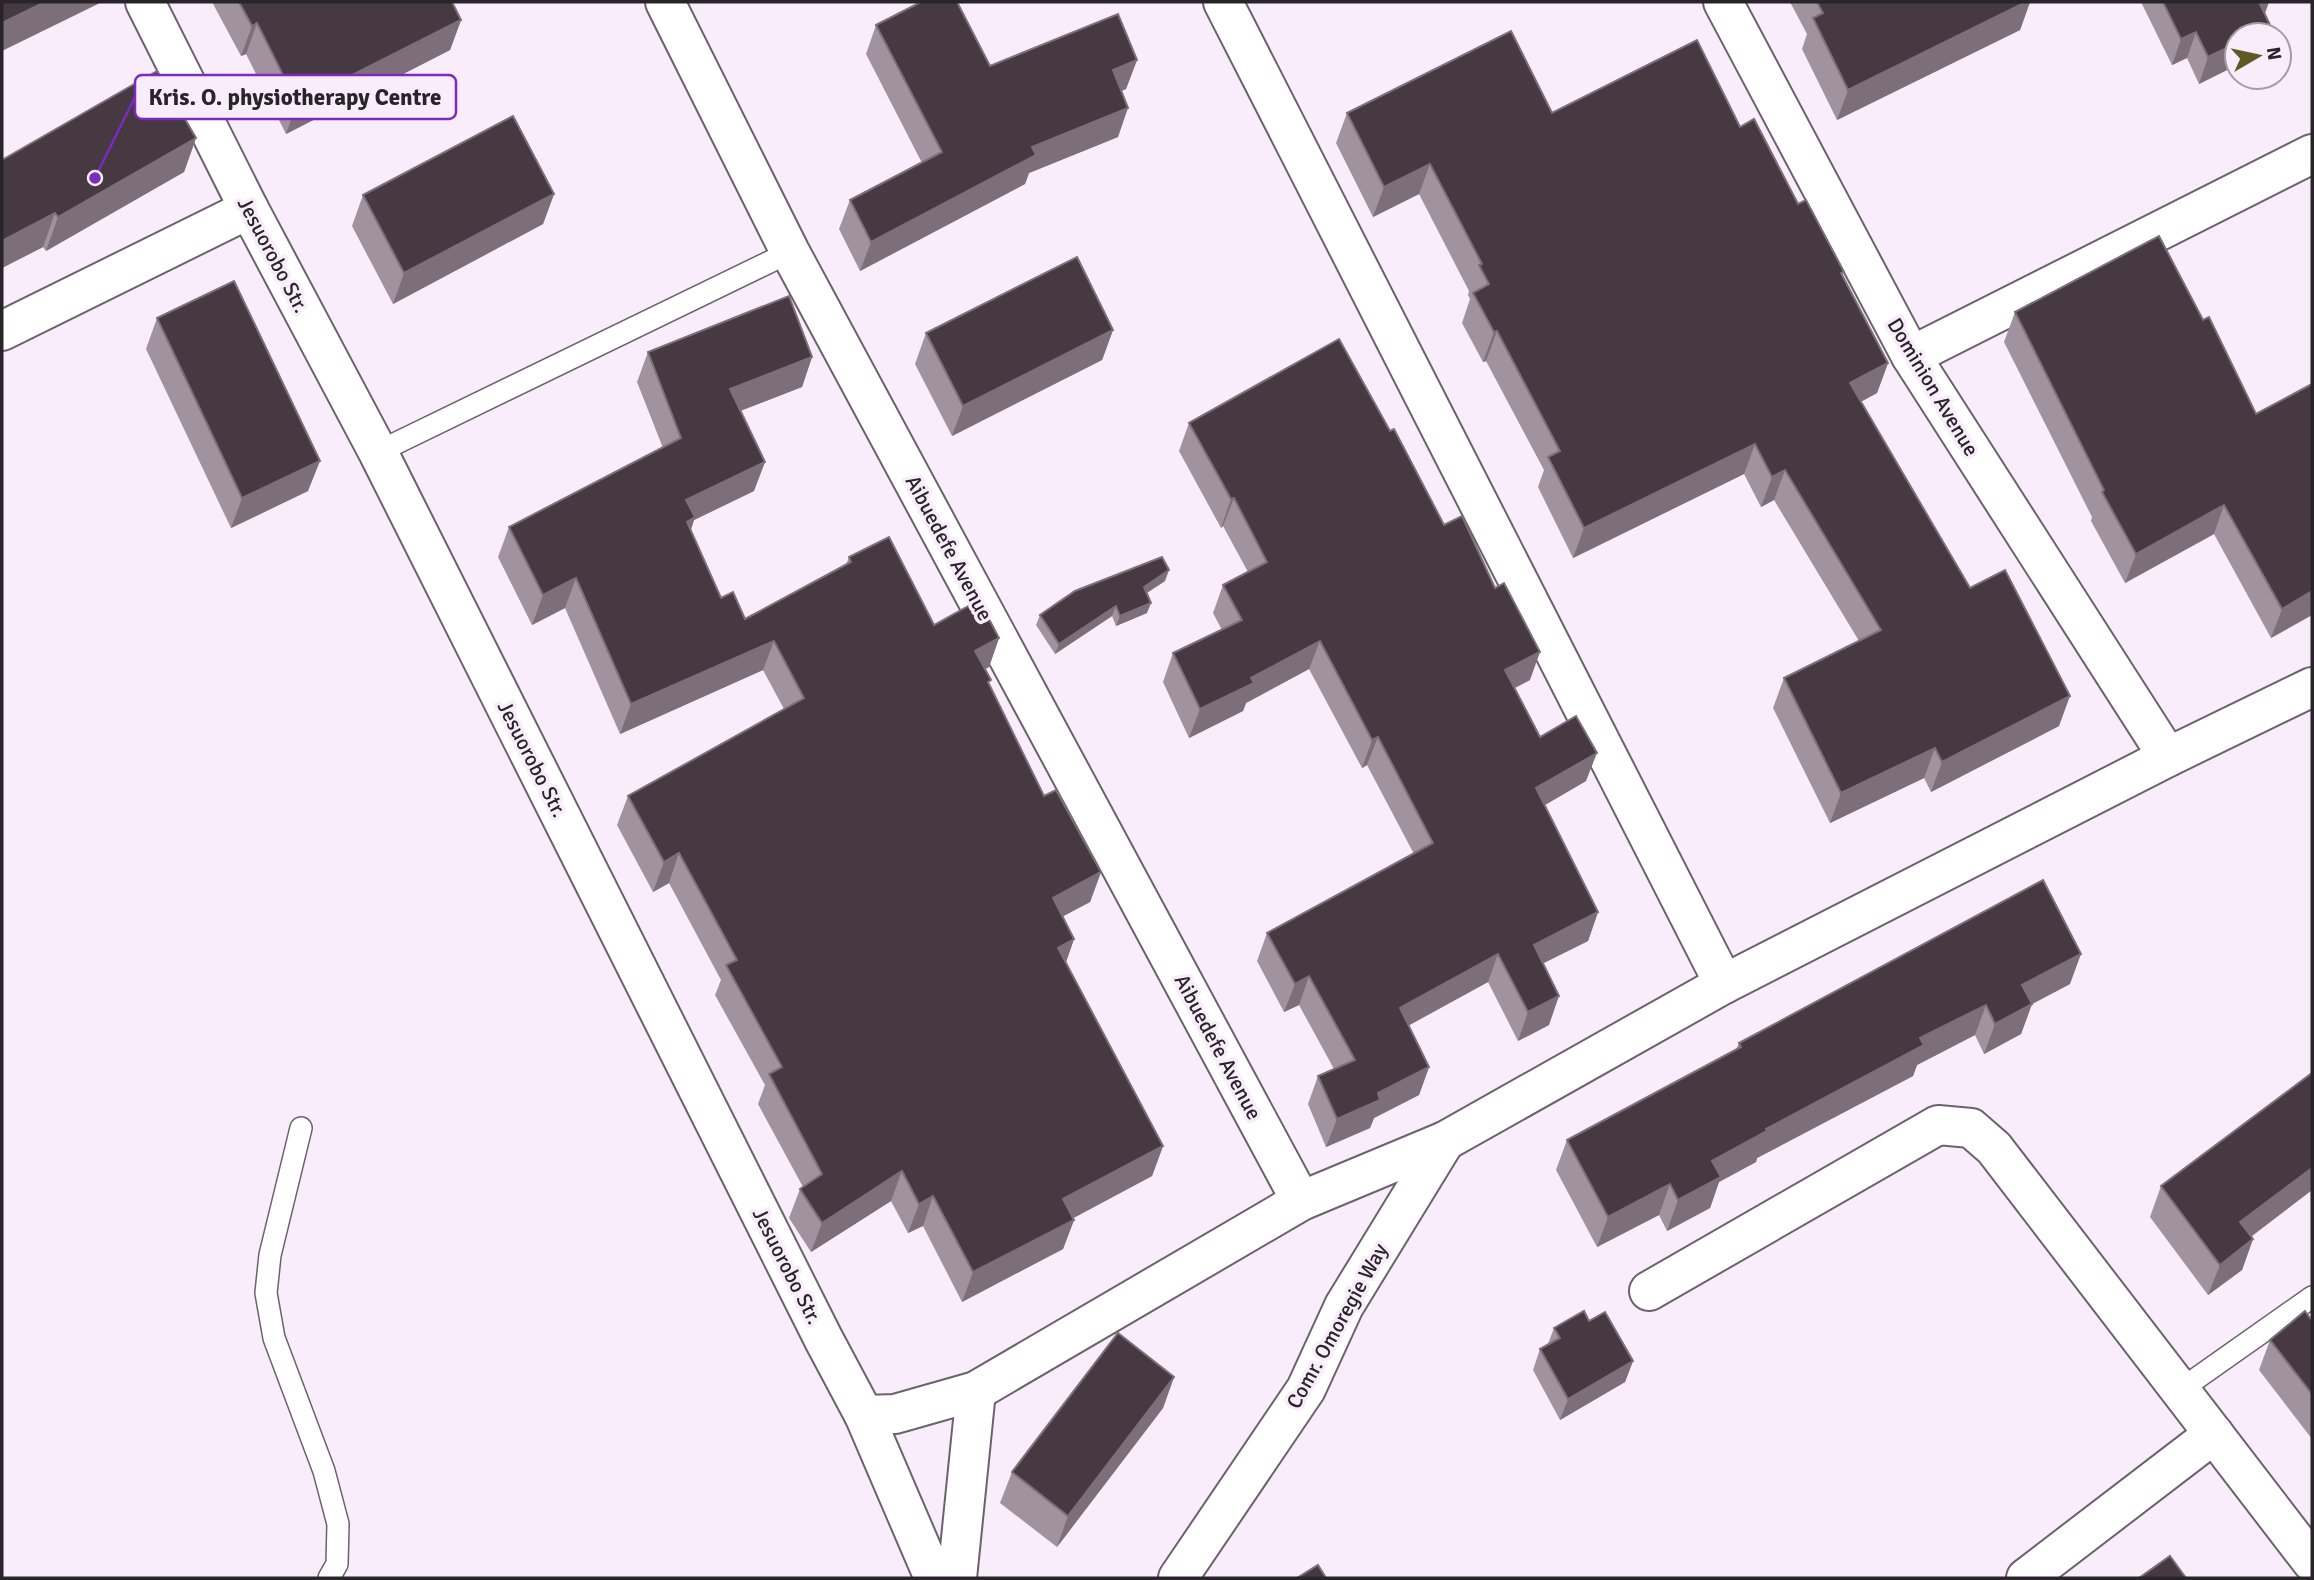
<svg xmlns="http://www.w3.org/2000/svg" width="2314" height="1580" viewBox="0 0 2314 1580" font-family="Signika,sans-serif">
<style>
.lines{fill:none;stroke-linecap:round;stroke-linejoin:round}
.service-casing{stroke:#6c626e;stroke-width:24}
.minor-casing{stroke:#6c626e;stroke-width:42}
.service{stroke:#fff;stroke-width:21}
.minor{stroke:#fff;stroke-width:38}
.wall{fill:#a0929e}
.shaded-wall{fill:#7c6f7a}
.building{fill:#463942;stroke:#7c6f7a;stroke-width:2}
.labels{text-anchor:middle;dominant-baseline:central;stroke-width:7;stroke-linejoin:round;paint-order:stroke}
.street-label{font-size:21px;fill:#29242a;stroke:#f9ecfb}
.leader{fill:none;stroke:#7b2cbf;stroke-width:2.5}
.callout-dot{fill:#7b2cbf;stroke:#f9ecfb;stroke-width:2.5}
.callout{fill:#f9ecfb;stroke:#7b2cbf;stroke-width:2.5}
.callout-label{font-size:23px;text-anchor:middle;font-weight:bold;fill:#29242a}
</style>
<rect width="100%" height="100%" fill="#f9ecfb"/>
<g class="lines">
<defs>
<g id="service">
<path d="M378,452L790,252"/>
<path d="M301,1128L270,1255L266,1293L274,1338L324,1471L338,1524L337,1564L329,1578"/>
<path d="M2180,1390L2312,1297"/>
</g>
<g id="minor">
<path d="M145,2L249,209L378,452L824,1340L864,1415L934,1578"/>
<path d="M665,2L790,252L1301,1201"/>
<path d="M1223,2L1724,984"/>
<path d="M1723,2L1911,356L2168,757"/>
<path d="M2,331L249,209"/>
<path d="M1911,356L2312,154"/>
<path d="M1649,1291L1938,1125L1971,1128L1994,1148L2312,1562"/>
<path d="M864,1415L895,1414L976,1391L1301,1201L1445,1141L1724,984L2168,757L2312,687"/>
<path d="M957,1578L976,1391"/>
<path d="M1178,1578L1306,1389L1344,1306L1445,1141"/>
<path d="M2026,1578L2214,1434"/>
</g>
</defs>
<!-- service casing -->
<use href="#service" class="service-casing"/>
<!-- minor casing -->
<use href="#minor" class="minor-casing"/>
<!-- service -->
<use href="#service" class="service"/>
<!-- minor -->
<use href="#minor" class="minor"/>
</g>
<!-- wall -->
<g class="wall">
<path d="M212,2H452L461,20L450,50L286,134L246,54L241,56Z"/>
<path d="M1790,2H2030L2020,30L1837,120L1802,49L1807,34Z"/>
<path d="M2141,2H2269L2237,35V65L2199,84L2187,58L2172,65Z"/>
<path d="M876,25L990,66L1137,60L1126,89L1121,91L1118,137L1029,173L1025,184L860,271L839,229L850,200L922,163L866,54Z"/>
<path d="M1347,113H1552L1740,127L1798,204L1844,272L1842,276L1888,363L1877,393L1861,402L1970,588L2059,726L1931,792L1924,778L1830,823L1773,708L1784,678L1859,641L1774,500L1761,507L1744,474L1573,558L1538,487L1544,470L1486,361L1483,362L1462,323L1470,299L1468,295L1469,291L1419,194L1373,217L1336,143Z"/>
<path d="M196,138L184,172L46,251L43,247L2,268V160Z"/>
<path d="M554,194L543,224L393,304L352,226L363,195Z"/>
<path d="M2159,236L2312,615L2271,638L2214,534L2125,583L2091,521L2092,517L2004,342L2015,312Z"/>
<path d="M157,318L308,491L231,528L146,349Z"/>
<path d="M1113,330L1102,360L952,436L915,364L926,333Z"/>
<path d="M648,352L812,357L802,387L740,411L754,491L694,520L691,530L721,598L745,619L846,565L849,557L934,625L999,638L989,667L985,669L989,684L1044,796L1101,872L1090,902L1063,916L1074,939L1066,962L1163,1146L1152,1176L1073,1218L1074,1220L1063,1249L962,1302L923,1226L908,1233L891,1201L811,1252L789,1218L800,1189L803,1187L758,1104L765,1085L715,995L721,980L669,883L653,892L617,825L628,796L784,709L763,670L620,734L565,608L532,625L498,557L509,527L663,448L637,382Z"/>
<path d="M1189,423L1390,431L1444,525L1530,680L1515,688L1540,737L1586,781L1545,805L1598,912L1588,941L1543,963L1549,1025L1518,1041L1488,982L1408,1026L1429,1067L1419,1095L1374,1118L1370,1128L1326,1147L1308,1104L1318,1076L1334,1069L1299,1005L1284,1012L1257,961L1267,933L1414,854L1367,765L1362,768L1309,669L1246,703L1243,711L1189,738L1163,682L1173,653L1222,630L1213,613L1223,585L1248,572L1223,526L1221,528L1179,451Z"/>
<path d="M1165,581L1147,593V613L1116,626L1112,616L1055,654L1036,625L1040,615Z"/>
<path d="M2070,984L2032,1004L2021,1034L1984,1054L1975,1035L1917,1065L1913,1076L1757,1158L1756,1162L1719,1182L1710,1208L1667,1231L1659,1215L1597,1247L1556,1170L1567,1140L1736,1050L1739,1043Z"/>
<path d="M2312,1073V1190L2251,1237L2253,1239L2242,1270L2208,1295L2150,1217L2161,1186Z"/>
<path d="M2312,1321V1439L2259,1370L2270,1340Z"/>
<path d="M1554,1328L1633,1361L1625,1382L1560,1420L1533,1370L1540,1349L1548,1344Z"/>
<path d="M1174,1377L1163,1408L1057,1547L1000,1503L1012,1472Z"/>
</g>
<!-- shaded-wall -->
<g class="shaded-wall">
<path d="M45,2H102L2,51V23Z"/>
<path d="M2026,2H2030L2020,30L1837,120L1848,90Z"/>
<path d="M2259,2H2269L2262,22Z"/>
<path d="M461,20L450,50L286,134L297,103Z"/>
<path d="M257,23L246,54L241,56L252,26Z"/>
<path d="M2271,27L2268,35H2254Z"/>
<path d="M2196,32L2187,58L2172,65L2181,39Z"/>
<path d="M2237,43V65L2199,84L2208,57Z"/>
<path d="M1137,60L1126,89L1102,99L1113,70Z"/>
<path d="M1128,108L1118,137L1029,173L1025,184L860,271L871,242L1032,147Z"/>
<path d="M196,138L184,172L46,251L58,217Z"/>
<path d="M1430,164L1419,194L1373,217L1384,187Z"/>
<path d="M554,194L543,224L393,304L404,273Z"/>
<path d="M55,213L43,247L2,268V241Z"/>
<path d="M1113,330L1102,360L952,436L963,406Z"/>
<path d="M1497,331L1486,361L1483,362L1494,332Z"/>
<path d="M812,357L802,387L719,419L730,389Z"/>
<path d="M1888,363L1877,393L1839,413L1850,383Z"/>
<path d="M1755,444L1744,474L1573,558L1584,528Z"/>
<path d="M320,461L308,491L231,528L242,498Z"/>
<path d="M765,462L754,491L694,520L685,547L686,500Z"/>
<path d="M1785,470L1774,500L1761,507L1772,477Z"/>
<path d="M1234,498L1223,526L1221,528L1231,499Z"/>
<path d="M2224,505L2214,534L2125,583L2136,554Z"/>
<path d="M1169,570L1165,581L1140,597L1144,587Z"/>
<path d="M576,578L565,608L532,625L543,595Z"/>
<path d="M2312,591V615L2271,638L2282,609Z"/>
<path d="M1151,603L1147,613L1116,626L1120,616Z"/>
<path d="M1116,606L1112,616L1055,654L1059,644Z"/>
<path d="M999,638L989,667L964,681L975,651Z"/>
<path d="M774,641L763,670L620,734L631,704Z"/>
<path d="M1320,641L1309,669L1246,703L1243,711L1189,738L1200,709L1251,678Z"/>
<path d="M1540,652L1530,680L1495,698L1505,670Z"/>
<path d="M2070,696L2059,726L1931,792L1942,762Z"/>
<path d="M1378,737L1367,765L1362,768L1372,740Z"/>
<path d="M1935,748L1924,778L1830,823L1841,793Z"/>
<path d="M1597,753L1586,781L1526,816L1536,788Z"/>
<path d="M679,853L669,883L653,892L664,862Z"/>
<path d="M1101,872L1090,902L1043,927L1053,898Z"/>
<path d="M1598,912L1588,941L1524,973L1534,945Z"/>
<path d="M1074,939L1064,968L1058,948Z"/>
<path d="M1498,954L1488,982L1389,1036L1400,1008Z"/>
<path d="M2081,954L2070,984L2032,1004L2021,1034L1984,1054L1995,1024L2022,985Z"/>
<path d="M1309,976L1299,1005L1284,1012L1295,984Z"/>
<path d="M1559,996L1549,1025L1518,1041L1528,1012Z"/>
<path d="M1986,1005L1975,1035L1917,1065L1913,1076L1757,1158L1756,1162L1719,1182L1710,1208L1667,1231L1678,1200L1712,1161L1920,1038Z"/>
<path d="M1429,1067L1419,1095L1374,1118L1370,1128L1326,1147L1337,1119L1378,1093Z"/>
<path d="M1163,1146L1152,1176L1053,1229L1063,1199Z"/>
<path d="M2312,1168V1190L2229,1253L2240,1222Z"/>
<path d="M902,1171L891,1201L811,1252L822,1223Z"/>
<path d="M1670,1184L1659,1215L1597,1247L1608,1217Z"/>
<path d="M933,1196L923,1226L908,1233L919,1204Z"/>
<path d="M1074,1220L1063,1249L962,1302L973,1272Z"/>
<path d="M2253,1239L2242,1270L2208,1295L2220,1265Z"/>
<path d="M1633,1361L1625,1382L1560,1420L1568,1399Z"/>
<path d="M1174,1377L1163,1408L1057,1547L1068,1516Z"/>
</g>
<!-- building -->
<g class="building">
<path d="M2,2H45L2,23Z"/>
<path d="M239,2H452L461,20L297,103L257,23L252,26Z"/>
<path d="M921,2H957L990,66L1118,14L1137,60L1113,70L1128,108L1032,147L1036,155L871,242L850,200L942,152L876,25Z"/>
<path d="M1817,2H2026L1848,90L1813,18L1823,13Z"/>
<path d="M2163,2H2259L2271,27L2254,35H2237V43L2208,57L2196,32L2181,39Z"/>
<path d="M1511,31L1552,113L1697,40L1740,127L1754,119L1798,204L1806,200L1844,272L1841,273L1888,363L1850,383L1970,588L2005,570L2070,696L1942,762L1935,748L1841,793L1784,678L1881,630L1785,470L1772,477L1755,444L1584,528L1548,457L1560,451L1497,331L1494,332L1473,293L1489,284L1479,265L1482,264L1430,164L1384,187L1347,113Z"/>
<path d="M157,71L196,138L58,217L55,213L2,241V160Z"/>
<path d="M513,116L554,194L404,273L363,195Z"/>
<path d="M2159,236L2203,320L2209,317L2256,414L2312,384V591L2282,609L2224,505L2136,554L2102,492L2104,490L2015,312Z"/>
<path d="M1077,257L1113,330L963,406L926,333Z"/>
<path d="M234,281L320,461L242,498L157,318Z"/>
<path d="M789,296L812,357L730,389L765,462L686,500L695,517L687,522L721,598L733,592L745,619L851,562L849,557L889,537L934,625L979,600L999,638L975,651L991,680L988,682L1044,796L1056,790L1101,872L1053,898L1074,939L1058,948L1163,1146L1063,1199L1074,1220L973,1272L933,1196L919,1204L902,1171L822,1223L800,1189L822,1174L769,1074L782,1067L726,965L737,960L679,853L664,862L628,796L804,698L774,641L631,704L576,578L543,595L509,527L681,438L648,352Z"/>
<path d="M1339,339L1390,431L1394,429L1444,525L1462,516L1495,588L1504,583L1540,652L1505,670L1540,737L1576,716L1597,753L1536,788L1598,912L1534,945L1559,996L1528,1012L1498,954L1400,1008L1429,1067L1378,1093L1380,1100L1337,1119L1318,1076L1355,1060L1309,976L1295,984L1267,933L1433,843L1378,737L1372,740L1320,641L1251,678L1254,683L1200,709L1173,653L1242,620L1223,585L1267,562L1234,498L1231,499L1189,423Z"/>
<path d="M1162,557L1169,570L1144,587L1151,603L1120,616L1116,606L1059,644L1040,615L1075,591Z"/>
<path d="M2043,880L2081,954L2022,985L2032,1004L1995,1024L1986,1005L1920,1038L1924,1045L1766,1129L1767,1131L1712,1161L1721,1177L1678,1200L1670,1184L1608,1217L1567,1140L1741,1047L1739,1043Z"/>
<path d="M2312,1073V1168L2240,1222L2253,1239L2220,1265L2161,1186Z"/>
<path d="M1584,1311L1589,1321L1605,1312L1633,1361L1568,1399L1540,1349L1560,1338L1554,1328Z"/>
<path d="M2305,1311L2312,1321V1394L2270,1340Z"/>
<path d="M1118,1333L1174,1377L1068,1516L1012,1472Z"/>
<path d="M2170,1556L2186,1578H2139Z"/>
<path d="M1318,1565L1326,1578H1297Z"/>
</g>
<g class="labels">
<!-- street labels -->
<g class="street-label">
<text transform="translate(273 255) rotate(62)">Jesuorobo Str.</text>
<text transform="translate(1933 387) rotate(59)">Dominion Avenue</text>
<text transform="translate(949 548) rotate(62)">Aibuedefe Avenue</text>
<text transform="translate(532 759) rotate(63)">Jesuorobo Str.</text>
<text transform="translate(1218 1047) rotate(62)">Aibuedefe Avenue</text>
<text transform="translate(787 1266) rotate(63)">Jesuorobo Str.</text>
<text transform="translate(1337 1326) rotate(-61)">Comr. Omoregie Way</text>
</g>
</g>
<!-- callouts -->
<path class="leader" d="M95 178L135 97"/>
<circle class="callout-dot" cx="95" cy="178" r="7"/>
<rect class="callout" x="135" y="75" width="321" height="44" rx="7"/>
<g class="callout-label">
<text x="295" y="105">Kris. O. physiotherapy Centre</text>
</g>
<!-- border -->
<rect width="2314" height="1580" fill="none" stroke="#29242a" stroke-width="7"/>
<!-- north arrow -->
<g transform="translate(2258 56) rotate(81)"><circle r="33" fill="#f9ecfb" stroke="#a69ca7" stroke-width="2"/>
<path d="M0-5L12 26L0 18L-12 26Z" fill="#5e5824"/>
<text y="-10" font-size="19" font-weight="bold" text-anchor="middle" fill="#29242a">N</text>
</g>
</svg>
